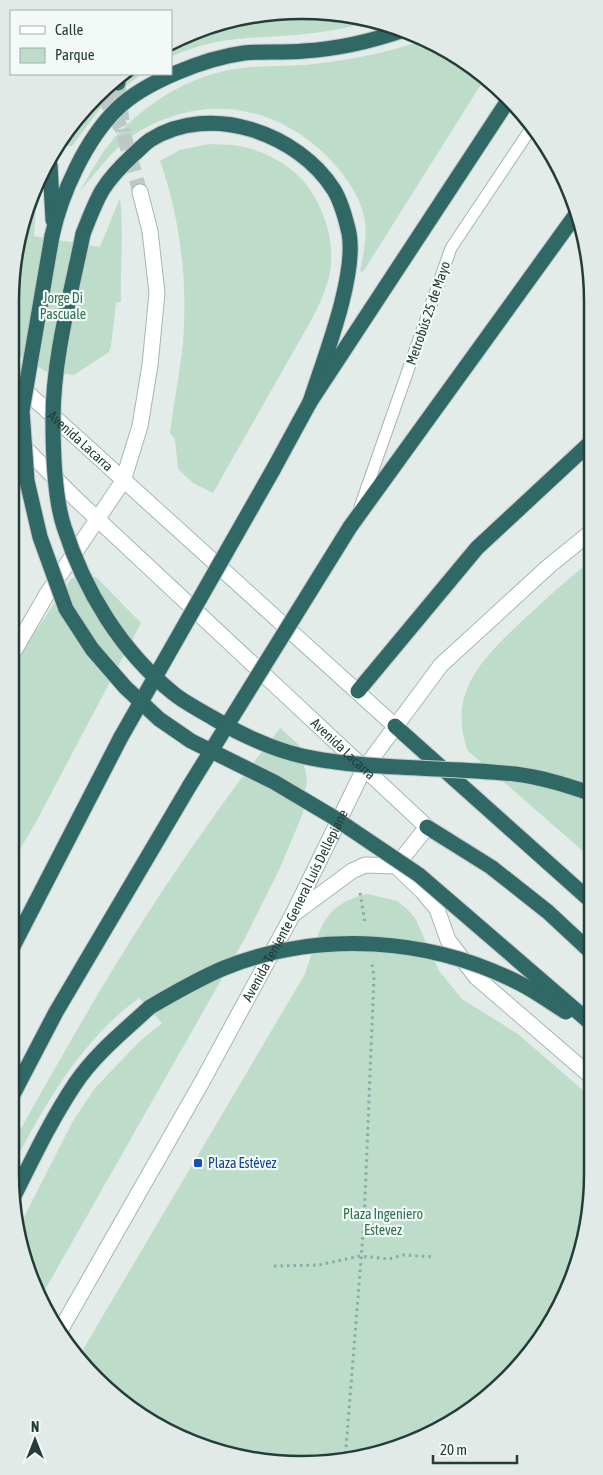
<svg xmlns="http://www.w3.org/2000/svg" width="603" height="1475" viewBox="0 0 603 1475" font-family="'Asap Condensed',sans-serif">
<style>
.green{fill:#bddcca}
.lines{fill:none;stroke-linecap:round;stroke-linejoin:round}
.secondary-tunnel{stroke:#bdc9c6;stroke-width:15;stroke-dasharray:15 8;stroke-linecap:butt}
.highway-tunnel{stroke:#bdc9c6;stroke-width:15;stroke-dasharray:15 8;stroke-linecap:butt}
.lane-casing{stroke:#a6b4b1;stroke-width:13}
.secondary-casing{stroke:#a2b8b3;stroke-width:17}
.highway-casing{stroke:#c1c9c8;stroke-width:17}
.path{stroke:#84afa8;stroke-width:3;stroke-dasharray:2.5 4;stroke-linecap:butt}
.lane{stroke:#fff;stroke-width:11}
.secondary{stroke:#fff;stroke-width:15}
.highway{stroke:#306865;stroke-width:15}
.highway-bridge-casing{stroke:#c1c9c8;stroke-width:17;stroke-linecap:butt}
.highway-bridge{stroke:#306865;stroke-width:15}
.transit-dot{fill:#1a4fb4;stroke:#f3f9f7;stroke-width:2}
.labels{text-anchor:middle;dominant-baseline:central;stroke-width:4.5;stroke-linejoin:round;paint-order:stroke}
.park-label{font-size:14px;fill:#2f7253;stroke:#f3f9f7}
.street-label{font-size:14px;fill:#233d3a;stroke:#f3f9f7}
.transit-label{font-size:14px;fill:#164399;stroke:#f3f9f7;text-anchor:start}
.rim{fill:none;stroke:#233d3a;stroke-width:2.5}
</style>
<rect width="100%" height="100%" fill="#e3ece9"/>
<!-- green -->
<g class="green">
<path d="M282,11L371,22C346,28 321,33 295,35C249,39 215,36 171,57L172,40Z"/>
<path d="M425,40L463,59L485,78L363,272L360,271C363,256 367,238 365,222C363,202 349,181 336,166C286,109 213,91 145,128C116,143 101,168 80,191C91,172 101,153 115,137C147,102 194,73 242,68C266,65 290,67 314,64C352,60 389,52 425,40Z"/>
<path d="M129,74H141L102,106L72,146H63V143C79,115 94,91 126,80Z"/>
<path d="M209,144C220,145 233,144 244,147C260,151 279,159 292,170C317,190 334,231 331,263C330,283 321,300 313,317L213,493L193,483L178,469L175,439L170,433C174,402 180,372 183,342C188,281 180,217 160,161L180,150Z"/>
<path d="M37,188L34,236L100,247L120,198C124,232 120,267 121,302L116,303L111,346L109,352L74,375L45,371L10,350V302L25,208Z"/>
<path d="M591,560L592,859L468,751C447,694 481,660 520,623C543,601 567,580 591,560Z"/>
<path d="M80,576L96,577L141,623L36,822L10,866V679L24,648L71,579Z"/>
<path d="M280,728L299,745L307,778L303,813L280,868L245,938L42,1295L26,1267L19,1227L73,1121L95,1088L140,1041L162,1023L139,998C79,1042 44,1106 10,1171V1148C73,1035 138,921 214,816C235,786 258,757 280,728Z"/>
<path d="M368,894L397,901L406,908L415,918L439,971L462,999L518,1034L593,1099V1173L578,1267L533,1351L447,1426L359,1459L263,1462L156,1426L82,1365L78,1358L305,974C320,933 320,904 368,894Z"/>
</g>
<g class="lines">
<!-- secondary-tunnel -->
<path class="secondary-tunnel" d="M103,94L123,132L140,192"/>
<!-- highway-tunnel -->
<path class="highway-tunnel" d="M118,83L123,132"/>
<defs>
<path id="lane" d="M360,507L451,248L532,127"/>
<g id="secondary">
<path id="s1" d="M10,377L395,726"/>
<path id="s2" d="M10,433L77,500L427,827L396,866"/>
<path d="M10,658L47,594L123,481L140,426L150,365L157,293L150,231L140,192"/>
<path d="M396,866L423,892L437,909L448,940L476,977L593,1078"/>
<path d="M295,913L352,871L365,865L396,866"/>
<path id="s3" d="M61,1329L203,1080L293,914L364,769L441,665L549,566L591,532"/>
</g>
<g id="highway">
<path d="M118,82V83"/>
<path d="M50,165L53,220"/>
<path d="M83,234C98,195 102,184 133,155C139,150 144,144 150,140C210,102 298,133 334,190C340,200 346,220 349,233C357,276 324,359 310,402"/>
<path d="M52,236C61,194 86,139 117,109C144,82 206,58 244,53C263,51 284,53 304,51C338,49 372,41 404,30"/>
<path d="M273,470L310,402L509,99"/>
<path d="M350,527L577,213"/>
<path d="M358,691L477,548L591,442"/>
<path d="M395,726L592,902"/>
<path d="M427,827L491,867L548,912L592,953"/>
<path d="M10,952L121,737"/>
<path d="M10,1100L56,1012L190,785"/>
<path d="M14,1196C33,1158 51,1120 75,1084C95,1054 124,1031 150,1007"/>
</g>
</defs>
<!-- lane casing -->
<use href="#lane" class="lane-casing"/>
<!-- secondary casing -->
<use href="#secondary" class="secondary-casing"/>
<!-- highway casing -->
<use href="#highway" class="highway-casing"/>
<!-- path -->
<g class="path">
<path d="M360,893L365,923"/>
<path d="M274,1266L319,1265L360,1256L389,1259L403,1255L435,1257"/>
<path d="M345,1460L364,1222L374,977L372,964"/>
</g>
<!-- lane -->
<use href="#lane" class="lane"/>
<!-- secondary -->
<use href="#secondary" class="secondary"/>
<!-- highway -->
<use href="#highway" class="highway"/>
<defs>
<g id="highway-bridge">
<path d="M83,234C71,294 53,357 53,419C53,451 54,497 64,527C84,590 121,651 173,693C185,703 200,710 213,718C248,739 282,754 322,760C386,770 451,767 515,774C541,777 567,785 592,794"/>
<path d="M52,236L22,411L27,481L40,537L66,609L92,649L125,687L159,719L191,741L274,782L333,817L419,875L593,1025"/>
<path d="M121,737L273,470"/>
<path d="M190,785L350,527"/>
<path d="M150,1007C174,993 198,979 224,968C319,930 430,937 521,984C537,992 551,1003 566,1012"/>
</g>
</defs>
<!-- highway-bridge casing -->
<use href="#highway-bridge" class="highway-bridge-casing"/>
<!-- highway-bridge -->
<use href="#highway-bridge" class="highway-bridge"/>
</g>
<!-- markers -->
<rect class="transit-dot" x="193" y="1158" width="10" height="10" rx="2.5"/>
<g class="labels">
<!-- park labels -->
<g class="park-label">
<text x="63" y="298">Jorge Di<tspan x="63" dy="16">Pascuale</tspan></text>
<text x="383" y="1214">Plaza Ingeniero<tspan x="383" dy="16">Estevez</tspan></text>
</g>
<!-- street labels -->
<g class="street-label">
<text transform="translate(428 313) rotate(-71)">Metrobús 25 de Mayo</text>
<text stroke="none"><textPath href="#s1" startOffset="95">Avenida Lacarra</textPath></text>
<text stroke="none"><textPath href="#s2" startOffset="459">Avenida Lacarra</textPath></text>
<text stroke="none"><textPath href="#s3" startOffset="484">Avenida Teniente General Luís Dellepiane</textPath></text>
</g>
<!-- transit labels -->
<g class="transit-label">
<text x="208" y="1163">Plaza Estévez</text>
</g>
</g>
<!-- crop -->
<path d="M0 0H603V1475H0ZM301 19H302A282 282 0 0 1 584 301V1174A282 282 0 0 1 302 1456H301A282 282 0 0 1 19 1174V301A282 282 0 0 1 301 19Z" fill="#e2eae8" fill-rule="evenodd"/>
<path class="rim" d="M301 19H302A282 282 0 0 1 584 301V1174A282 282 0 0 1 302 1456H301A282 282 0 0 1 19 1174V301A282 282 0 0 1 301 19Z"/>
<!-- legend -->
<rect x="10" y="10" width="162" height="65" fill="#f3f9f7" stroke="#a0aeab"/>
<rect x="20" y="26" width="25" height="8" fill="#ffffff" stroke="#a0aeab"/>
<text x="55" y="35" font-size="15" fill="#233d3a">Calle</text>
<rect x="20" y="48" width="25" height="15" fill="#bddcca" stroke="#a0aeab"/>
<text x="55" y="60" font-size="15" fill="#233d3a">Parque</text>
<!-- north arrow -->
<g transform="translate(35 1440)" stroke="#f3f9f7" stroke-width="4" paint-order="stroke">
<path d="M0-4L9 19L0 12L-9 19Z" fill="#233d3a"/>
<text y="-8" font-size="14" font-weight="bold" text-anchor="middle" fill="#233d3a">N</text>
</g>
<!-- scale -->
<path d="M433 1455v8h84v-8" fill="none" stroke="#233d3a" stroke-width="2.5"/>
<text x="440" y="1455" font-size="15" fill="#233d3a" stroke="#f3f9f7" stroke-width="4" paint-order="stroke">20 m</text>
</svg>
